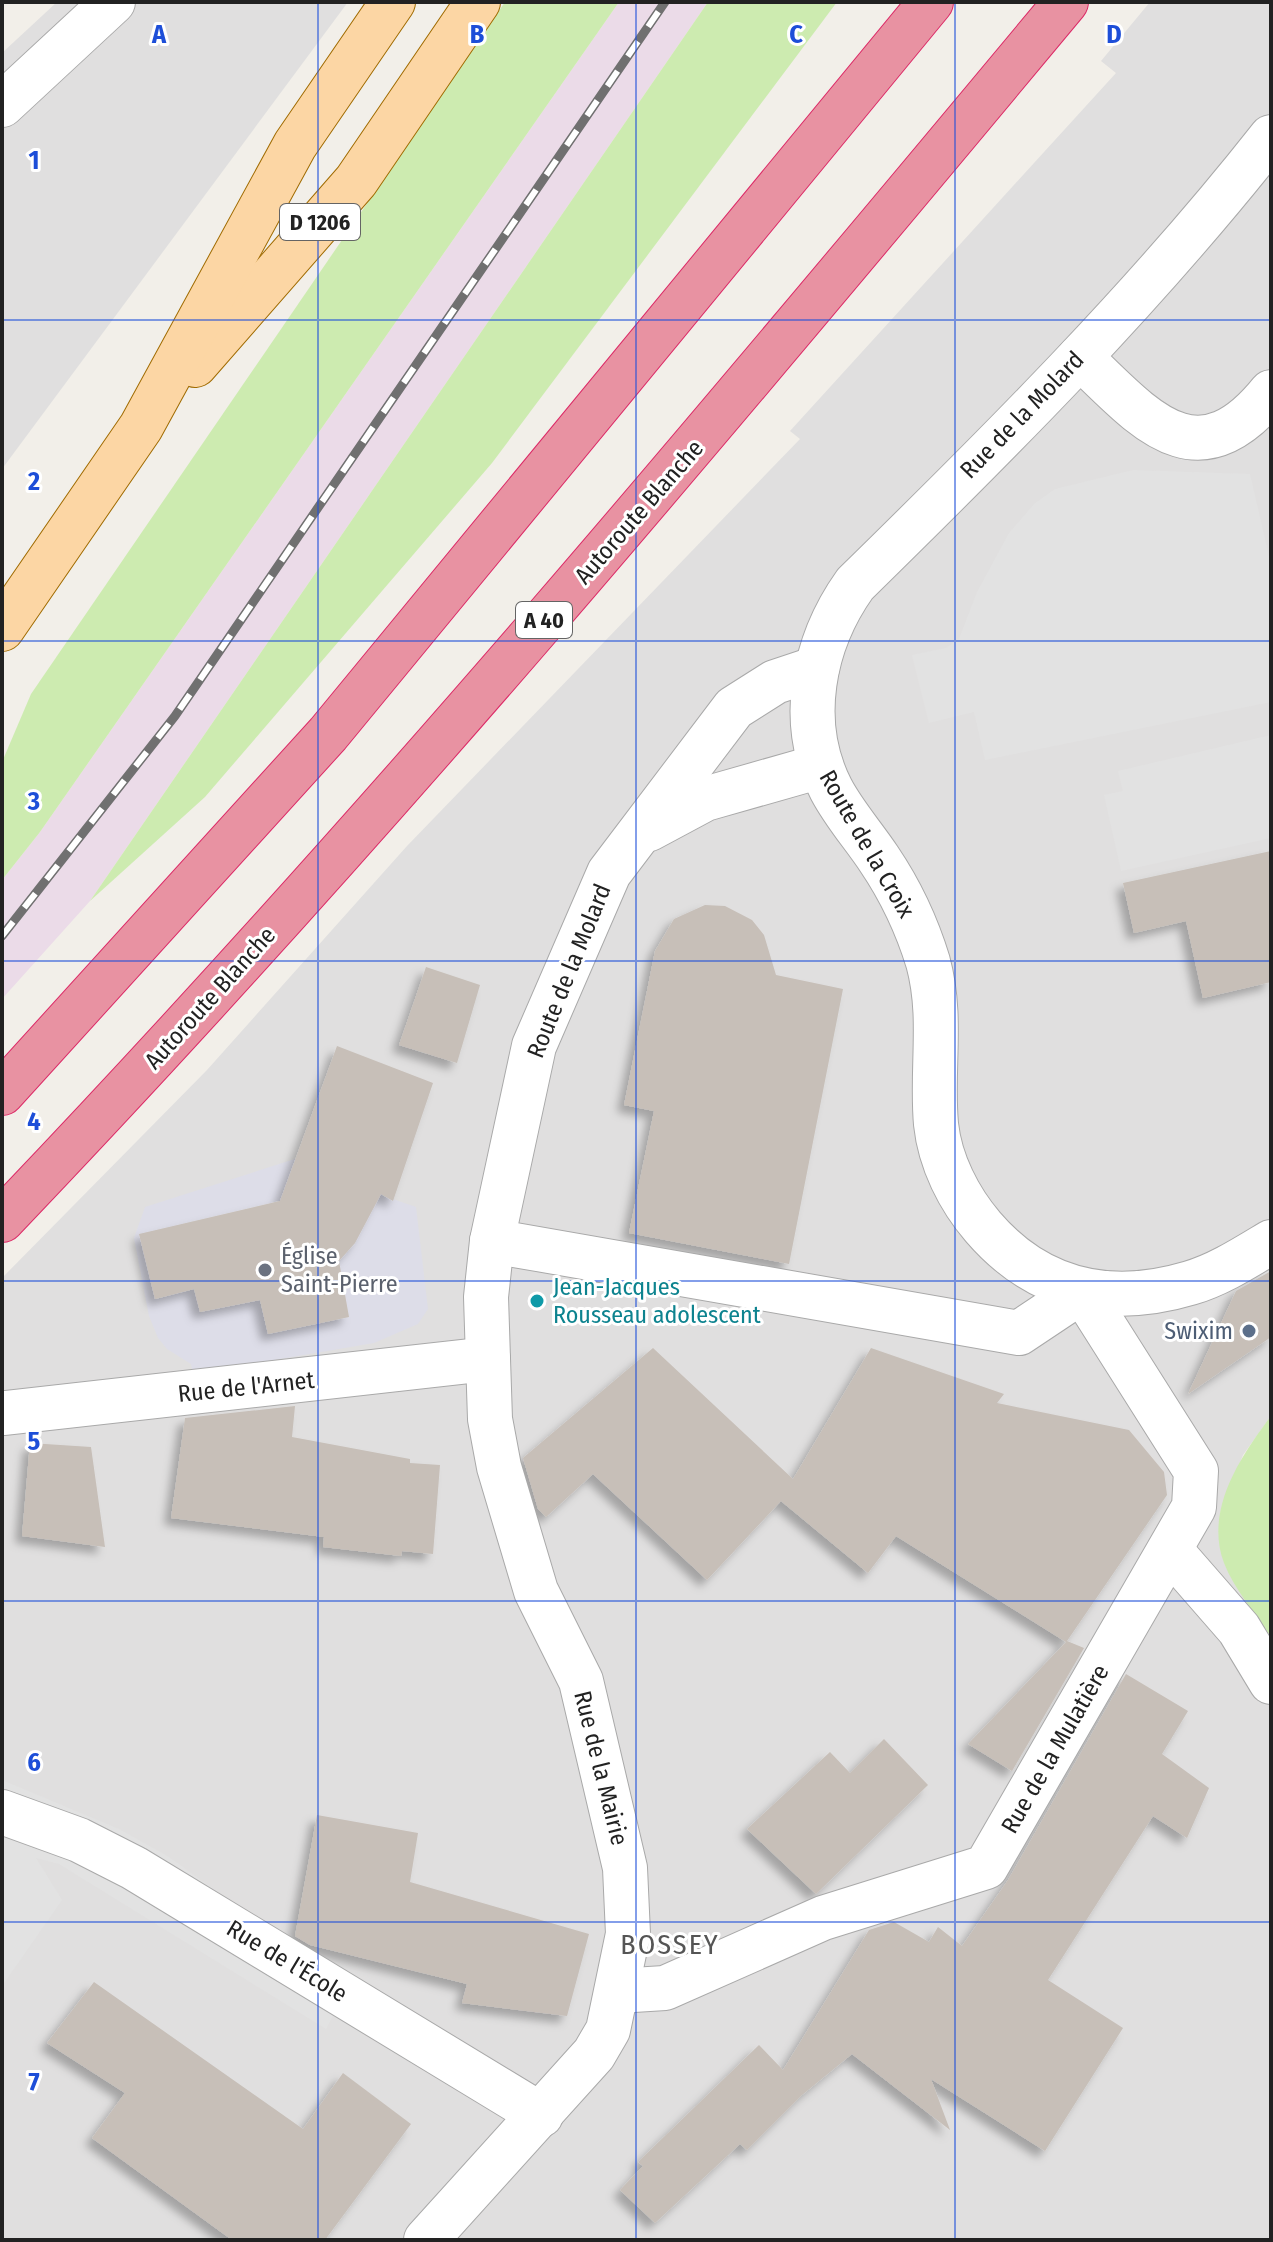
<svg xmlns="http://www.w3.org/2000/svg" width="1273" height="2242" viewBox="0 0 1273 2242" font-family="'Fira Sans Condensed',sans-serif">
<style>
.residential{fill:#e0dfdf}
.industrial{fill:#ebdbe8}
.grass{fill:#cdebb0}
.parking{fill:#e2e2e2}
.plaza{fill:#dddde8;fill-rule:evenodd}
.building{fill:#c7bfb8;filter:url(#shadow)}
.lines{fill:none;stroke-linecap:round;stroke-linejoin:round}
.minor-casing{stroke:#a9a9a9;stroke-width:46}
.major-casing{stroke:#a06b00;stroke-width:46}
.highway-casing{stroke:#dc2a67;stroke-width:46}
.minor{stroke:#fff;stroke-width:44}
.major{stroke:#fcd6a4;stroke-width:44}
.highway{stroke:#e892a2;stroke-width:44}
.rail-casing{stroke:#707070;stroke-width:9}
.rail{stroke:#fff;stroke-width:6;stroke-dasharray:18;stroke-linecap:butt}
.grid{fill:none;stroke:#1d4ed8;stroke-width:2;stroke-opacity:0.55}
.worship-dot{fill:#6b7280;stroke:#fff;stroke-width:3}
.culture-dot{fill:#0f9aa8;stroke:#fff;stroke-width:3}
.service-dot{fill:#5c6f8a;stroke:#fff;stroke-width:3}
.labels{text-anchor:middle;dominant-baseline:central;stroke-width:6;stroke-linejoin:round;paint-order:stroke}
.shield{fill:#fff;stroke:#646464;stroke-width:2}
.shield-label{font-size:22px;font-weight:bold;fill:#222}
.street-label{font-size:24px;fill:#222;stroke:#fff}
.worship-label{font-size:24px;fill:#5b616d;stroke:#fff;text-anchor:start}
.culture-label{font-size:24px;fill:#0d838f;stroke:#fff;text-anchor:start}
.service-label{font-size:24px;fill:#4e5e75;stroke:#fff;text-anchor:end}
.quarter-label{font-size:28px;letter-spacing:2px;fill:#555;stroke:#fff}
.grid-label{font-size:26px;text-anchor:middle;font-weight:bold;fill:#1d4ed8;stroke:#fff;stroke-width:6;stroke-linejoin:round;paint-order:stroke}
</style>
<defs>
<filter id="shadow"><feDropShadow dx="-7" dy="7" stdDeviation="4" flood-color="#0004"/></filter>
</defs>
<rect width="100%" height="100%" fill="#f2efe9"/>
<!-- residential -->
<g class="residential">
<path d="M57,2H348L2,469V53Z"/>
<path d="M1150,2H1271V1416L1243,1455L1220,1513L1225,1564L1271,1637V2240H2V1278L207,1070L407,846L800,439L790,431L1116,73L1101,61Z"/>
</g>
<!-- industrial -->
<path class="industrial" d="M619,2H708L90,901L2,999V880L40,832Z"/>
<!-- grass -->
<g class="grass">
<path d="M505,2H619L40,832L2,880V762L31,694Z"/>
<path d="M708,2H837L492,463L205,797L90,901Z"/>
<path d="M1271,1416V1637C1256,1614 1234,1589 1224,1563C1204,1510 1241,1456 1271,1416Z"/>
</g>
<!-- parking -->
<g class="parking">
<path d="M1133,470L1250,474L1271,565V702L985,760L974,712L929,723L912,655L946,648L959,639L977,592L1009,533L1034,504L1055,489Z"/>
<path d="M1271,735V838L1121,871L1104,795L1123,791L1118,771Z"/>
<path d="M2,1780L119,1829L169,1857L296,1949L352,1980L326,2029L59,1864L36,1858L62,1900L2,1986Z"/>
</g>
<!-- plaza -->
<path class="plaza" d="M320,1151L384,1196L416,1207L428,1309L418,1324L374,1343L193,1374L191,1364L167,1349L158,1338L149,1316L134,1238L145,1207ZM292,1198L360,1226L355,1243L338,1259L349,1317L268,1334L260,1300L200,1312L194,1289L156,1299L145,1258L178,1225Z"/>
<!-- building -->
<g class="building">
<path d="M1271,851V982L1203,998L1186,921L1134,933L1123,883Z"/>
<path d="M705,905L725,906L752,920L764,935L776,975L843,989L789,1264L629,1233L654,1111L624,1105L655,951L674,919Z"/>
<path d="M426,967L480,985L457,1063L399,1045Z"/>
<path d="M337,1046L433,1083L393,1201L381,1194L355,1243L339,1261L349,1317L268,1334L260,1300L200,1312L194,1289L155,1299L139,1234L280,1201Z"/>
<path d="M1271,1271V1337L1188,1394L1236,1291Z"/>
<path d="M653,1348L793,1479L871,1348L1004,1394L997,1403L1129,1430L1164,1472L1167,1495L1067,1641L1084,1648L1012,1771L968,1744L1066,1642L896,1536L868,1573L781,1501L707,1580L593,1474L546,1517L538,1509L523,1458Z"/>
<path d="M295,1406L292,1437L410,1459V1463L440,1465L433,1554L402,1551L401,1556L323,1547L324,1537L171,1518L185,1418Z"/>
<path d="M30,1443L91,1447L105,1547L22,1536Z"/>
<path d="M1126,1674L1188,1711L1162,1754L1209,1788L1187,1838L1153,1816L1048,1980L1123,2028L1045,2151L931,2079L950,2130L852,2054L802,2095L747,2150L740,2144L655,2223L620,2190L643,2166L638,2162L759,2045L783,2070L869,1930L894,1922L929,1942L938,1927L962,1946L1008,1880Z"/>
<path d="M884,1739L928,1785L816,1894L747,1829L830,1752L850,1773Z"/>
<path d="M317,1815L418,1833L410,1882L589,1934L567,2016L462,2003L467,1984L310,1945L295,1936Z"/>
<path d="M94,1982L303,2129L343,2073L411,2124L325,2240H232L92,2138L125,2093L47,2043Z"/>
</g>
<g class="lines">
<defs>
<g id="minor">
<path d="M2,105L113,2"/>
<path d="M1271,137C1145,297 1000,442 855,584C813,643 797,722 831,789C844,814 863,835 879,859C900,890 917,926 928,962C943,1017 931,1069 936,1124C940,1162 959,1199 983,1227C1038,1291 1110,1307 1190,1283C1218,1275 1246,1257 1271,1242"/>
<path d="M1080,357C1143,417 1196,485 1271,392"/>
<path d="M649,829L705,799L821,766"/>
<path d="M492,1241L1019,1333L1082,1291"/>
<path d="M5,1413L488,1359"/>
<path d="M1171,1551L1239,1629L1271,1682"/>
<path d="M2,1812L79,1840L134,1868L541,2115"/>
<path d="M617,1991L665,1988L823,1918L986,1867L1194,1507L1196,1471L1082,1291"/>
<path d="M426,2240L594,2054L608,2030L628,1934L625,1868L581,1681L536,1591L499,1467L490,1419L488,1359L486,1297L492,1241L534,1046L609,873L734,708L775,682L817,668"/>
</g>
<g id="major">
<path d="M195,365L356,181L478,2"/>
<path d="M2,629L141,427L295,145L393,2"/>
</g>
<g id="highway">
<path d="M2,1093L328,734L931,2"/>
<path d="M2,1220C375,830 721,416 1066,2"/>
</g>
</defs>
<!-- minor casing -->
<use href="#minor" class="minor-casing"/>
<!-- major casing -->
<use href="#major" class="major-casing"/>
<!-- highway casing -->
<use href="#highway" class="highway-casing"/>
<!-- minor -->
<use href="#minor" class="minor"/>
<!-- major -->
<use href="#major" class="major"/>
<!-- highway -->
<use href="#highway" class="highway"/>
<defs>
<path id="rail" d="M2,936L175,716L665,2"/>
</defs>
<!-- rail casing -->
<use href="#rail" class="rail-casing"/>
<!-- rail -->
<use href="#rail" class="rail"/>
</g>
<!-- grid -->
<path class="grid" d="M318,2V2240M636,2V2240M955,2V2240M2,320H1271M2,641H1271M2,961H1271M2,1281H1271M2,1601H1271M2,1922H1271"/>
<!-- markers -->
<circle class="worship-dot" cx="265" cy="1270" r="8"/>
<circle class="culture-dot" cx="537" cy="1301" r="8"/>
<circle class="service-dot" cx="1249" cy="1331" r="8"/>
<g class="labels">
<!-- shield labels -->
<g class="shield">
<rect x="280" y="204" width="80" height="36" rx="6"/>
<rect x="516" y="602" width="56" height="36" rx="6"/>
</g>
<g class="shield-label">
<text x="320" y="222">D 1206</text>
<text x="544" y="620">A 40</text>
</g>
<!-- street labels -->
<g class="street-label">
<text transform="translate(1022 415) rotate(-46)">Rue de la Molard</text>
<text transform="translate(639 512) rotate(-49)">Autoroute Blanche</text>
<text transform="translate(867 844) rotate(60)">Route de la Croix</text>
<text transform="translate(569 971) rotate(-68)">Route de la Molard</text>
<text transform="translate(210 998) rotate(-48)">Autoroute Blanche</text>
<text transform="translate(246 1387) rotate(-6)">Rue de l'Arnet</text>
<text transform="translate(1055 1749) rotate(-60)">Rue de la Mulatière</text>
<text transform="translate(601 1768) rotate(76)">Rue de la Mairie</text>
<text transform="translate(287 1961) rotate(31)">Rue de l'École</text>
</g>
<!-- worship labels -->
<g class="worship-label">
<text x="281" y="1256">Église<tspan x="281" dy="28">Saint-Pierre</tspan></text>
</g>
<!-- culture labels -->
<g class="culture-label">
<text x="553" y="1287">Jean-Jacques<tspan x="553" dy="28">Rousseau adolescent</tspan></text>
</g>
<!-- service labels -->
<g class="service-label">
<text x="1233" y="1331">Swixim</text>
</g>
<!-- quarter labels -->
<g class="quarter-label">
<text x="670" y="1944">BOSSEY</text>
</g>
</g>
<g class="grid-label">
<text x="159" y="43">A</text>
<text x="477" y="43">B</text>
<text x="796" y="43">C</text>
<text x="1114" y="43">D</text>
<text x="34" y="169">1</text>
<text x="34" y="490">2</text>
<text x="34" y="810">3</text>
<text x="34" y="1130">4</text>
<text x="34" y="1450">5</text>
<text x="34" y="1771">6</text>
<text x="34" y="2091">7</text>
</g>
<!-- border -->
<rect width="1273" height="2242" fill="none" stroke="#222222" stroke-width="8"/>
</svg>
